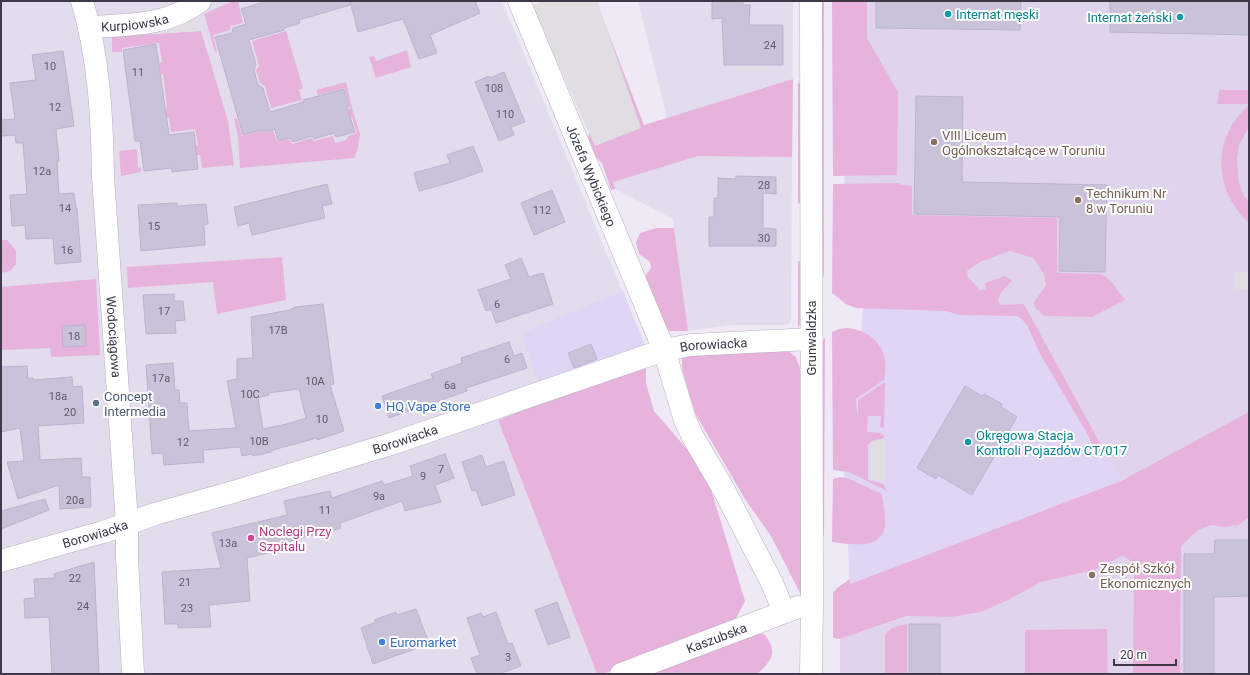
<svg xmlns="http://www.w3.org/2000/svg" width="1250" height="675" viewBox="0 0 1250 675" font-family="Roboto,sans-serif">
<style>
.residential{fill:#e3dcec}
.commercial{fill:#e0d5f5}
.education{fill:#e0d4ed}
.green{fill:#e7b3dc}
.parking{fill:#e0dee3}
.building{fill:#cac2d9;stroke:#bdb2d0;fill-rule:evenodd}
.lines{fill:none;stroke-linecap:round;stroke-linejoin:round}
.street-casing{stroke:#b7afc3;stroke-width:23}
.street{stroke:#fff;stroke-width:22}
.culture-dot{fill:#0f9aa8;stroke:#fff;stroke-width:1.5}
.education-dot{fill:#8d6e63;stroke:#fff;stroke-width:1.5}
.service-dot{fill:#5c6f8a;stroke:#fff;stroke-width:1.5}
.shop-dot{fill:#3f7fe0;stroke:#fff;stroke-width:1.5}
.hotel-dot{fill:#d1479c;stroke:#fff;stroke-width:1.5}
.labels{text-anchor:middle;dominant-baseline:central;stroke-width:4;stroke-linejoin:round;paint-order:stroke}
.number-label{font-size:11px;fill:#615a6c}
.culture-label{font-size:13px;fill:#0d838f;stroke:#fff;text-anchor:start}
.street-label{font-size:13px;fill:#3e3848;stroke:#fff}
.education-label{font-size:13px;fill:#785e54;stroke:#fff;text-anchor:start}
.service-label{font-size:13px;fill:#4e5e75;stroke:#fff;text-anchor:start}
.shop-label{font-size:13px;fill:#366cbe;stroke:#fff;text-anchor:start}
.hotel-label{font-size:13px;fill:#b23c85;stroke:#fff;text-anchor:start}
</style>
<rect width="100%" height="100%" fill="#eee9f4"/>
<!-- residential -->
<g class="residential">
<path d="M1,1H502L645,346L490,400L597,674H1Z"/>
<path d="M638,1H793L791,322L787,325H731L688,331L673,219L615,189L612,182L668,122Z"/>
</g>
<!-- commercial -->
<g class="commercial">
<path d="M623,291L645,346L539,383L522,333Z"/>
<path d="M1024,304L1121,481L850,584L844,473L843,342L861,331L863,308Z"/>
</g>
<!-- education -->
<g class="education">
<path d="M845,1H1249V417L1121,481L1024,304L863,308L844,296Z"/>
<path d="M1249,486V674H840V639L1154,533Z"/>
</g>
<!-- green -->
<g class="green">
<path d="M233,1H238L243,23L230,26V30L213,35L217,52H215L204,14Z"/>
<path d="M820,1H824V278L821,270Z"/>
<path d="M832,1H867V38L898,92L897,175L833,176Z"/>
<path d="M598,6L644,125L793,79L792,157L698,156L613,182L615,189L611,190L602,163L595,156L588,140L589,134Z"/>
<path d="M201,31L228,121L234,165L202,168L200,155H195L194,146L198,145L195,129L171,132L169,118H166L165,108L167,107L163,74H161L159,63L162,62L159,43L122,48V52H112V37Z"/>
<path d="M286,31L303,88L299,90L302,100L271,108L265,86L260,83L256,70L259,66L252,41Z"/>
<path d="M407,50L411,67L376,78L369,57L374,56L376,61Z"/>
<path d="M346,82L352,108L360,134L358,148L354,158L240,168L238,136L234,119L237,118L242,136L260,131L263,133L273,130L277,142L288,139L293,144L311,138L314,141L333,136L335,143L346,140L348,136L357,133L352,117L349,118L346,110L350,108L345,88L318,95L316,90Z"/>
<path d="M798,83L801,84V202L798,204Z"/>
<path d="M1219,90H1249V104H1217Z"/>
<path d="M1249,105V127L1239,145L1237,158L1239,183L1244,196L1249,202V223C1213,190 1211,138 1249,105Z"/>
<path d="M137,149L138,167L141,168V172L121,176L119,151Z"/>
<path d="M899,183L901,185L912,186V215L1057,218V273L1101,274L1110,280L1125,300L1092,317L1045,316L1035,308L1034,302L1046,285L1044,274L1033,258L1010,251L980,262L967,271L968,277L980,290H986L985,283L1005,276L1012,280L1000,294L998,301L1001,305L1024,304L1106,454L1102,456L1095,453L1088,435L1040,354L1028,327L1022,319L1016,316L960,315L946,311L856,308L846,304L832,293L833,184Z"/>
<path d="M656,228H674L688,331H670L664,327L645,281L646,275L651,268L650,262L639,254L636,243L640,233Z"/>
<path d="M1,240H7L16,251V264L10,271L1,273Z"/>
<path d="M282,257L286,300L217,314L213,282L128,288L127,267Z"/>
<path d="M798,261L802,262L801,322L798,328Z"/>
<path d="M96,279L100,355L51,357L50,348L1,350V287Z"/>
<path d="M848,328C866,330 883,342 885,361C886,367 885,374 884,380L856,399L857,413L858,414V400L885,382L884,428L880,427L881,416H868L867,432L880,433L884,436L883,442L870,443L868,445V480L883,484L887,491L849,472L833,470L832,332L839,329Z"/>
<path d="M825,338L824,536L820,534L822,341Z"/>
<path d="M785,349L796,357L802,374L801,595L771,536L745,499L695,413L682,369V355Z"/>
<path d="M646,364V383L654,411L705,470L745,601L734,622L603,674H597L498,420Z"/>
<path d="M1249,412V517L1231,531L1237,525L1224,527L1212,525L1198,530L1181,546L1180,674H1133L1134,571L1130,560L1122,556L1094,570L1041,582L1008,600L981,612L951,617L907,616L840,639L833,638V593L837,588L850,579V584L1121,481Z"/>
<path d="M841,477L849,479L882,494C883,504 886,515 885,525C883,551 849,544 832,542L833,479Z"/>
<path d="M907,624V674H885V635C890,627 898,626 907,624Z"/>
<path d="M1107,629L1108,674H1025V630Z"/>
<path d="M751,633L764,634C778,651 773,660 758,673L659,674L657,667Z"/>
</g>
<!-- parking -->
<g class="parking">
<path d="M542,1H598L600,9L641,128L595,146L532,6Z"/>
<path d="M191,21L197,31L155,34L150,25Z"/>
<rect x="1235" y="272" width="14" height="17"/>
<path d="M885,438V482L870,479L871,441Z"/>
</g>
<!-- building -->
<g class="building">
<path d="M267,1H349L350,5L299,20L300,23L284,28V30L249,40L256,65L254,70L258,85L263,88L270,112L304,102L303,100L344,89L349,106L347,107L355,132L336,137L334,133L314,139L312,136L293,142L289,138L278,141L275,129L263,132L260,130L243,135L215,37L232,33L233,28L246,24L241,9Z"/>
<path d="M350,1H475L480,13L430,35L437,53L419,59L403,19L358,32Z"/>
<path d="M714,1H743V5H750L749,25H783V65H724L722,18L712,19V2Z"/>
<path d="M876,1H1021L1020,30L876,28Z"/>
<path d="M1110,1H1249V35L1110,32Z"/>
<path d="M156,44L169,135L194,132L198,169L172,172V168L144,171L140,141H135L123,50Z"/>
<path d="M63,51L74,126L56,129L59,161L57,162L59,194L74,193L76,208H77L81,262L55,264L53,238L26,239L25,225L12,226L10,195L27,194L23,143H16L15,135L2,136L1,120L15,119L10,83L36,80L32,55Z"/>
<path d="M504,72L525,122L511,127L514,135L499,141L475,82L489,76L490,78Z"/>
<path d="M916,96L963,97L962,182L1107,185L1105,272L1059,271L1060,217L914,214Z"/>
<path d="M473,146L483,171L452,182L419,191L414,173L450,163L447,155Z"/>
<path d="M736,176L776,177V194L763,193V228L776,229V246H709V217H714V198H718V178L736,179Z"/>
<path d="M327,184L332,204L322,206L325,218L252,235L249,223L238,226L234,207Z"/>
<path d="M552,190L565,222L534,235L521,203Z"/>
<path d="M177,203V206L206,204L208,224L204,225L205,245L141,251L138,205Z"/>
<path d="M521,258L529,277L543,273L553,304L496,323L491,309L486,311L478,290L511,279L505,265Z"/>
<path d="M174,294V301H183L185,320L175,321L176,333L146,334L143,295Z"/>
<path d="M323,304L334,384L330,385L344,431L317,440V438L280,448L271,451V452L253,456L252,454L242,456L240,447L203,450L204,462L164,465L163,453L152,454L146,365L173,363L175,390H179L180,403H187L189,431L236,428L227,381L237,379V359L253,358L251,317L290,310L295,307ZM299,389L306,418L287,424L263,429L258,398L269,395L268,393Z"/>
<path d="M85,325L86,346L63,347L62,326Z"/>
<path d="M509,342L514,356L522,353L527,368L466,388L467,391L389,418L382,396L433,378L431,374L462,363L461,358Z"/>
<path d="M591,344L597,359L574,368L568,353Z"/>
<path d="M27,366L28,379L33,378V380L72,377L73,387L82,386L84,423L38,426L40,460L81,458L82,477H90L91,507L60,509L59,485L18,499L7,462L24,461L20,428L1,432V367Z"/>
<path d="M965,386L982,396L984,394L1002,404L1001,407L1017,417L972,495L938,475L936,479L917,468Z"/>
<path d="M445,454L454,478L435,485L441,502L405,511L402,501L340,523L341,528L290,541L292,547L247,558L250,601L209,605L211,627L178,628V624H165L162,572L221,568L212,533L287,515L284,501L330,491L332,498L382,481L384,485L413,476L410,466Z"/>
<path d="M482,455L486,467L504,461L515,495L482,506L476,490L472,491L462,462Z"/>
<path d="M45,499L49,510L1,529V511Z"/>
<path d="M1215,540H1249V596L1214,597V674H1184V554H1214Z"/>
<path d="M94,562L99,674H52L49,617L25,618L24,599L35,598L34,579L55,578L54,574Z"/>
<path d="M557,602L570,637L548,645L535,610Z"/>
<path d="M416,609L428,641L419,644L420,647L373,664L361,628L376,622L374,620L396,612L397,615Z"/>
<path d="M496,612L508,644L512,643L521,666L499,674H477L471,658L480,655L467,618L481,613L483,617Z"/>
<rect x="909" y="624" width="31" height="50"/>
</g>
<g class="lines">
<defs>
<g id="street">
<path id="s1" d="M82,1C99,57 102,117 103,176L127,523V557L133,674"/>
<path id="s2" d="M519,1L664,350L685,420L693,437L724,490L772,583L784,612"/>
<path id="s3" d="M89,27C128,25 168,26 200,1"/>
<path id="s4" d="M1,561L103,532L155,514L240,490L394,443L664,350L691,345L811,339"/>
<path id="s5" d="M621,674L798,607"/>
<path d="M811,674L812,602L811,1"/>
</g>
</defs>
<!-- street casing -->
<use href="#street" class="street-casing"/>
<!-- street -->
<use href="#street" class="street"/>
</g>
<!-- markers -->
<g class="culture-dot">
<circle cx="948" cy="14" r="4"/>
<circle cx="1180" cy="17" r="4"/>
<circle cx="968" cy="442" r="4"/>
</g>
<g class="education-dot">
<circle cx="934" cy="142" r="4"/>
<circle cx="1078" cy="200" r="4"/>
<circle cx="1092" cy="575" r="4"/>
</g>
<circle class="service-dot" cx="96" cy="403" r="4"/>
<g class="shop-dot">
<circle cx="378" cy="406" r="4"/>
<circle cx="382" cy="642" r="4"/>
</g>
<circle class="hotel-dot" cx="251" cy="538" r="4"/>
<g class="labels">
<!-- number labels -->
<g class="number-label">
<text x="770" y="45">24</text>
<text x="50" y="66">10</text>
<text x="138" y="72">11</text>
<text x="494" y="88">108</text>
<text x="55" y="107">12</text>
<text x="505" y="114">110</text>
<text x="42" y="171">12a</text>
<text x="764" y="185">28</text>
<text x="65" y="208">14</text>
<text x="542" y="210">112</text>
<text x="154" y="226">15</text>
<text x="764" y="238">30</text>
<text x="67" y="250">16</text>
<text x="497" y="304">6</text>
<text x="164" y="311">17</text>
<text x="278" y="330">17B</text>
<text x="74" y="336">18</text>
<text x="507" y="359">6</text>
<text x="161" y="378">17a</text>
<text x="315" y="381">10A</text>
<text x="450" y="385">6a</text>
<text x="250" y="394">10C</text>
<text x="58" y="396">18a</text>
<text x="70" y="412">20</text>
<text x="322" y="419">10</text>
<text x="259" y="441">10B</text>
<text x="183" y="442">12</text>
<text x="441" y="469">7</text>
<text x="423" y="476">9</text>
<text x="379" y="496">9a</text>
<text x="75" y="500">20a</text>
<text x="325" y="510">11</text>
<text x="228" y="543">13a</text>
<text x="75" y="578">22</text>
<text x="185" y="582">21</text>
<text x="83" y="606">24</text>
<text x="187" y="608">23</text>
<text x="508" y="657">3</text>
</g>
<!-- culture labels -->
<g class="culture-label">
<text x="956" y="14">Internat męski</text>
<text x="1172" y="17" text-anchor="end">Internat żeński</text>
<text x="976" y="435">Okręgowa Stacja<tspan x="976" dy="15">Kontroli Pojazdów CT/017</tspan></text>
</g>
<!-- street labels -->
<g class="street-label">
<text stroke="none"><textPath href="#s3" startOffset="46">Kurpiowska</textPath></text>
<text stroke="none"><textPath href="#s2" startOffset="189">Józefa Wybickiego</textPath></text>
<text stroke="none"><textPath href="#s1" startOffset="338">Wodociągowa</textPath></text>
<text transform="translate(811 338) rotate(-90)">Grunwaldzka</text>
<text stroke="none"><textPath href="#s4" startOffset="746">Borowiacka</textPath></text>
<text stroke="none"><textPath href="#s4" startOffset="422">Borowiacka</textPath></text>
<text stroke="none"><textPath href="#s4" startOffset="98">Borowiacka</textPath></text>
<text stroke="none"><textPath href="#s5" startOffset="102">Kaszubska</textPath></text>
</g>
<!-- education labels -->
<g class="education-label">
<text x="942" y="135">VIII Liceum<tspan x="942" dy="15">Ogólnokształcące w Toruniu</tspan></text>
<text x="1086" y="193">Technikum Nr<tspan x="1086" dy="15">8 w Toruniu</tspan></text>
<text x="1100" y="568">Zespół Szkół<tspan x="1100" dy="15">Ekonomicznych</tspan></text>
</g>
<!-- service labels -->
<g class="service-label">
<text x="104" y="396">Concept<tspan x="104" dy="15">Intermedia</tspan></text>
</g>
<!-- shop labels -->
<g class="shop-label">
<text x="386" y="406">HQ Vape Store</text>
<text x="390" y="642">Euromarket</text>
</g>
<!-- hotel labels -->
<g class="hotel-label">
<text x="259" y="531">Noclegi Przy<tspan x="259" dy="15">Szpitalu</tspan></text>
</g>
</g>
<!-- border -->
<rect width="1250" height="675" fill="none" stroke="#3e3848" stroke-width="4"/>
<!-- scale -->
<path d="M1114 659v6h62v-6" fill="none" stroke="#3e3848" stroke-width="2"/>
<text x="1120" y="659" font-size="12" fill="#3e3848" stroke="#ffffff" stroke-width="3" paint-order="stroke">20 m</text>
</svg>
